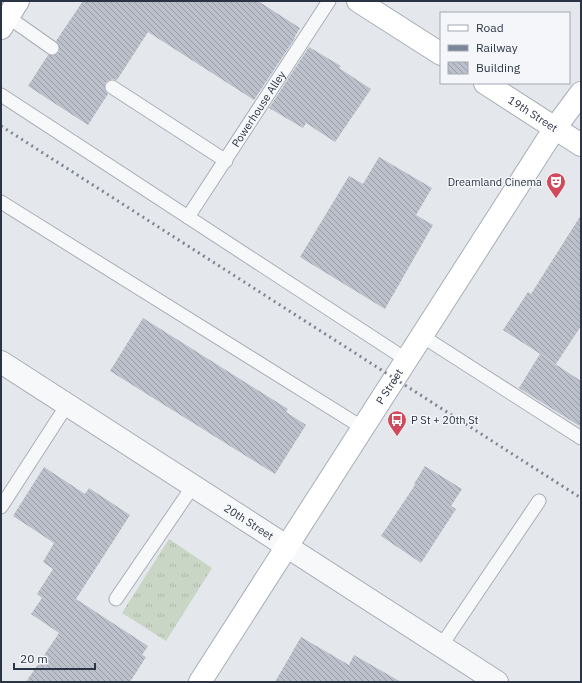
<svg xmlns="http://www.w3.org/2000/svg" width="582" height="683" viewBox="0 0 582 683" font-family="'IBM Plex Sans',sans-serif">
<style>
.grass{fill:url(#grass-tufts)}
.building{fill:url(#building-back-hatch)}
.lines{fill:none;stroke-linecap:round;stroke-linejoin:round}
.lane-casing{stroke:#a9aeb7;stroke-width:15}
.street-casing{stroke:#a9aeb7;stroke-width:24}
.secondary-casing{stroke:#a9aeb7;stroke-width:24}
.lane{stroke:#f7f8fa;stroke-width:13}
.street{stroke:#f7f8fa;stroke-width:22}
.secondary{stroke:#fff;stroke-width:22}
.rail{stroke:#7d8696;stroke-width:3;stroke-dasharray:2 4;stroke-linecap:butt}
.labels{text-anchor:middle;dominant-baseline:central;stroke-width:3;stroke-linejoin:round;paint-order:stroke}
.street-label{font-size:11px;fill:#2b3445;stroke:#f4f6f9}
.poi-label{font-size:11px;fill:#2b3445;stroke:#f4f6f9;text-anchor:end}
</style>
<defs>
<pattern id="grass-tufts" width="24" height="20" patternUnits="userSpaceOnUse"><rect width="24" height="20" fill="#c9d6c5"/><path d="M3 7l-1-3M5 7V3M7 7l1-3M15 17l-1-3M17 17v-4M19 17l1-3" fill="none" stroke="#adb8ab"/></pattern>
<pattern id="building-back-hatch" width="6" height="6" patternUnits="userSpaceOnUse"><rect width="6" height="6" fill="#bbc0ca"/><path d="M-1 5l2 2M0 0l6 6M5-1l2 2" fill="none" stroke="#989da6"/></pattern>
</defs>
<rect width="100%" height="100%" fill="#e4e7ec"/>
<!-- grass -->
<path class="grass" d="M169,539L212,568L166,641L122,613Z"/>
<!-- building -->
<g class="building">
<path d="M83,1H258L300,28L294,38H295L254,100L148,32L117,80L113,79L109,80L105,83V90L108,94L88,125L28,86L48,55H55L59,52V45L56,41Z"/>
<path d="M309,47L341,66L339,68L371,89L335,142L306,123L303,128L269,108Z"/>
<path d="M379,157L432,188L416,215L433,225L385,309L300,257L349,176L363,184Z"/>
<path d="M581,215V326L556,364L503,330L528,292L531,294Z"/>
<path d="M143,318L288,409L286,412L306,425L275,474L110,371Z"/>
<path d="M540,354L581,381V427L519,388Z"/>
<path d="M425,466L462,489L451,506L456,509L421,563L381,536L415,485L414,484Z"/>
<path d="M44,467L85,494L89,488L130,515L76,599L148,646L142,655L146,657L130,682H26L59,633L31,614L42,598L37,594L53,569L43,562L54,543L13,516Z"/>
<path d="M301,637L349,665L354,655L401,682H275Z"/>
</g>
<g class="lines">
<defs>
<g id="lane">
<path d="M8,17L52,48"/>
<path d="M112,87L226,161"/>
<path d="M1,95L407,360"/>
<path d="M1,202L363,428"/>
<path id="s1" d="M188,217L329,1"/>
<path d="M422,336L581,438"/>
<path d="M1,507L67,405"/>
<path d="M116,599L193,486"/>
<path d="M441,646L539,501"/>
</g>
<g id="street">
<path id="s2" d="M1,362L497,682"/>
</g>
<g id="secondary">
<path d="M358,1L441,54"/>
<path d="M1,28L18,1"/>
<path id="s3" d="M485,83L581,145"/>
<path id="s4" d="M200,682L555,128L581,93"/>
</g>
</defs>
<!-- lane casing -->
<use href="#lane" class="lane-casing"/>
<!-- street casing -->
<use href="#street" class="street-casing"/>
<!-- secondary casing -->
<use href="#secondary" class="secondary-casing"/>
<!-- lane -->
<use href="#lane" class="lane"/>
<!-- street -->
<use href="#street" class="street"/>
<!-- secondary -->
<use href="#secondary" class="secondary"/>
<!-- rail -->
<path class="rail" d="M1,126L581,498"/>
</g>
<!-- icons -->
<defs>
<symbol id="theatre-pin" viewBox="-11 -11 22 30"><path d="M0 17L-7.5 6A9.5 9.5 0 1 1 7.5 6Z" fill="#d1495b" stroke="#f4f6f9"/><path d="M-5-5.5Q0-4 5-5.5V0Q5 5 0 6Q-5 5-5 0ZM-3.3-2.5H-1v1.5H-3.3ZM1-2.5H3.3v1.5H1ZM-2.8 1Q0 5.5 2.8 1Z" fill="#fff"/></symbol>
<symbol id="bus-pin" viewBox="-11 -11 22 30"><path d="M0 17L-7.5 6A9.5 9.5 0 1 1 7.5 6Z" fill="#d1495b" stroke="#f4f6f9"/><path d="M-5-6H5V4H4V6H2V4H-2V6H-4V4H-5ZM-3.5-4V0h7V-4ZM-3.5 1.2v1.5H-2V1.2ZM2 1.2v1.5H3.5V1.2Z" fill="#fff"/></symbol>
</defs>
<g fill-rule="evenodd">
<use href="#theatre-pin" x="545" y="171" width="22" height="30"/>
<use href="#bus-pin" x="386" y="409" width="22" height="30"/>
</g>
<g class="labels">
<!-- street labels -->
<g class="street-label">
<text stroke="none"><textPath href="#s1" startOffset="129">Powerhouse Alley</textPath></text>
<text stroke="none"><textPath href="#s3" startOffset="57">19th Street</textPath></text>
<text stroke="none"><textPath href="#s4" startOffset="351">P Street</textPath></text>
<text stroke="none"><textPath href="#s2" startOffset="295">20th Street</textPath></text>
</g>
<!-- poi labels -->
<g class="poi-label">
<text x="542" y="182">Dreamland Cinema</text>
<text x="411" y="420" text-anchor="start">P St + 20th St</text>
</g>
</g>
<!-- border -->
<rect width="582" height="683" fill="none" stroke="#2b3445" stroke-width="4"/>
<!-- legend -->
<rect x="440" y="12" width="130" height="72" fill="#f4f6f9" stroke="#a4a8b1"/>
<rect x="448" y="25" width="20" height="6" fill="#ffffff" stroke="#a4a8b1"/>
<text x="476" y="32" font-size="12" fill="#2b3445">Road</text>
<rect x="448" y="45" width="20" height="6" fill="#7d8696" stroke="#a4a8b1"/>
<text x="476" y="52" font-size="12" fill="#2b3445">Railway</text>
<rect x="448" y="62" width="20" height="12" fill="url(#building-back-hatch)" stroke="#a4a8b1"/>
<text x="476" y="72" font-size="12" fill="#2b3445">Building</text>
<!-- scale -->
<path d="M14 663v6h81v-6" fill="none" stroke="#2b3445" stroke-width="2"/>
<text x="20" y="663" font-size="12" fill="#2b3445" stroke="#f4f6f9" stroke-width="3" paint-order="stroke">20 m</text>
</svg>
